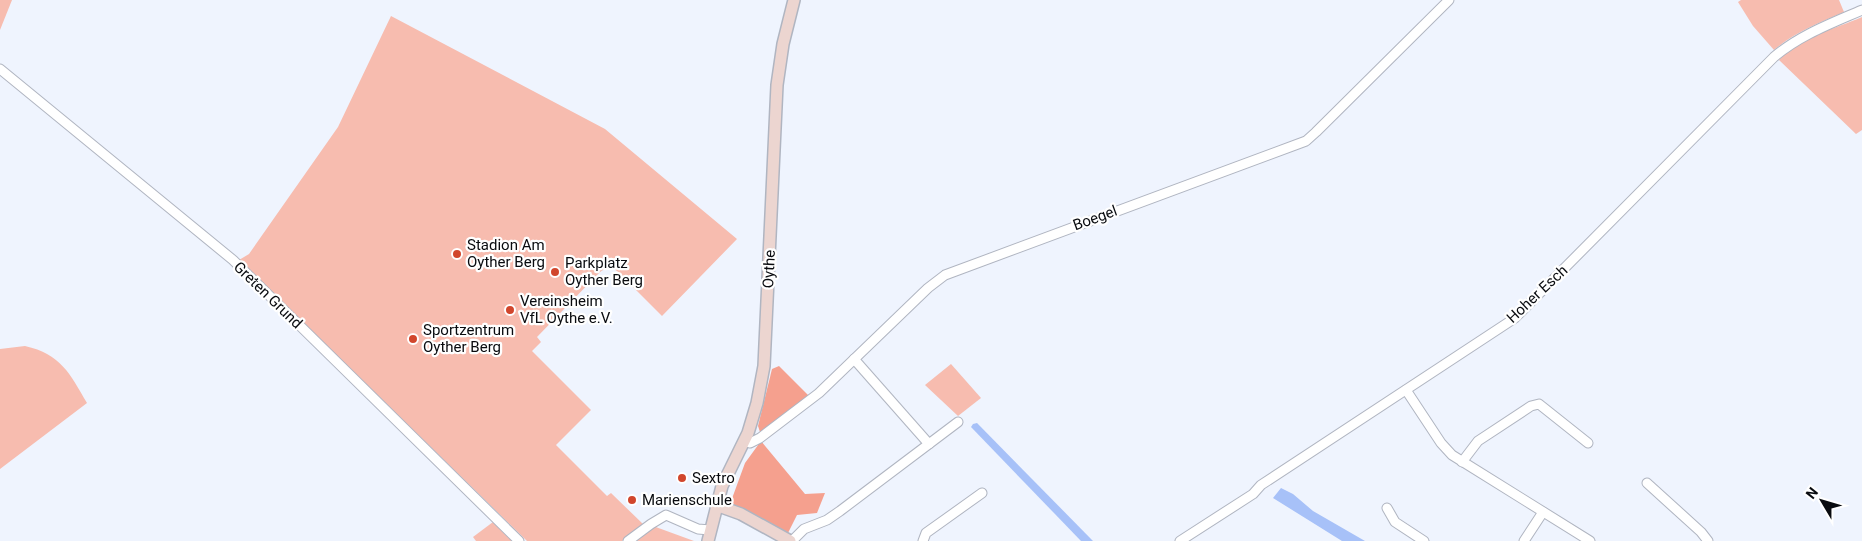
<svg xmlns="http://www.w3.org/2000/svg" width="1862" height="541" viewBox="0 0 1862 541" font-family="Roboto,sans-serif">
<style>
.green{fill:#f7bcaf}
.forest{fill:#f5a08e}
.water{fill:#a7c1f8}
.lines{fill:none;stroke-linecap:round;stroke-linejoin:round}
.street-casing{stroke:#b0b5c1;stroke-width:11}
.secondary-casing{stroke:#b0b5c1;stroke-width:14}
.street{stroke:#fff;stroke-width:9}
.secondary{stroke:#ecd5d0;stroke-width:11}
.poi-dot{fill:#d1462c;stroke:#fff;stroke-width:2}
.labels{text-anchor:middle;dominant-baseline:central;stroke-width:4.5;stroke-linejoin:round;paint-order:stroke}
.street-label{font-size:15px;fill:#090b0f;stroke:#fff}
.poi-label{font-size:15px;fill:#090b0f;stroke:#fff;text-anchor:start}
</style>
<rect width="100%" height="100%" fill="#eff4fe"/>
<!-- green -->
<g class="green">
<path d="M0,0H12L0,30Z"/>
<path d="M1741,0H1839L1844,12C1819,23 1795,32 1774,50L1753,26L1738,2Z"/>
<path d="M391,16L605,129L737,239L662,316L617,271L609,266L600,272L537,337L541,342L532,351L591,410L556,445L607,496L611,493L644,525L622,541H527L239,260L249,254L338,127Z"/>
<path d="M1862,17V130L1856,134L1779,60C1799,37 1835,29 1862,17Z"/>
<path d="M25,346C61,354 70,374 87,403L0,469V349Z"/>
<path d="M951,364L981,398L958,416L925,385Z"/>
<path d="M493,522L513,541H476L473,537Z"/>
<path d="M653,526L694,541H633Z"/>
</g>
<!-- forest -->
<g class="forest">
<path d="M779,366L809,396L761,435L758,426L772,369Z"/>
<path d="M761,441L805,494L825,493L817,513L797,515L788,533L730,504L745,463Z"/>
</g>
<!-- water -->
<g class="water">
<path d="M977,423L1093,541H1081L971,427L973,424Z"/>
<path d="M1281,488L1293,494L1313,511L1365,541H1342L1273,498Z"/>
</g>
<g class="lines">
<defs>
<g id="street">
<path d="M0,69L233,260L519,541"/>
<path d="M854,359L929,444"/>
<path d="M1406,390L1441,443L1452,455L1590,541"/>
<path d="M744,441L750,443L760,438L819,393L928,288L945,275L1306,141L1316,132L1449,0"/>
<path d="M1462,462L1478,441L1531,406L1539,404L1588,443"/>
<path d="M1647,483L1701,532L1708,541"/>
<path d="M1387,508L1395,522L1424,541"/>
<path d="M628,541L651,524L666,515L698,529L710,530"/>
<path d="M792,541L804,529L827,520L840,511L958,422"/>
<path d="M923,541L926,533L982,493"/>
<path d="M1180,541L1253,494L1261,485L1515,318L1774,57C1800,35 1830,24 1862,10"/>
<path d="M1524,541L1543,512"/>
</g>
<g id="secondary">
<path d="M716,505L741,514L790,541"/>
<path d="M708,541L722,486L748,433L757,403L764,366L777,85L783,44L794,0"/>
</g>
</defs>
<!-- street casing -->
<use href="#street" class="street-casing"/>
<!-- secondary casing -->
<use href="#secondary" class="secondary-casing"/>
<!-- street -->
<use href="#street" class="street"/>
<!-- secondary -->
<use href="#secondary" class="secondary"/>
</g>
<!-- markers -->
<g class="poi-dot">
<circle cx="457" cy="254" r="5"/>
<circle cx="555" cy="272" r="5"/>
<circle cx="510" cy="310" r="5"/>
<circle cx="413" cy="339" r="5"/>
<circle cx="682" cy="478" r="5"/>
<circle cx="632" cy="500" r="5"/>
</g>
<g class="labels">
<!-- street labels -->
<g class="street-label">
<text transform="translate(1095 218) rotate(-20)">Boegel</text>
<text transform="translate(769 269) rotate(-87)">Oythe</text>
<text transform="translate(1537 294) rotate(-43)">Hoher Esch</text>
<text transform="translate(268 295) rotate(44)">Greten Grund</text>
</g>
<!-- poi labels -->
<g class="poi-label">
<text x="467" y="245">Stadion Am<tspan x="467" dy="17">Oyther Berg</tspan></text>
<text x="565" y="263">Parkplatz<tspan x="565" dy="17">Oyther Berg</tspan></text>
<text x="520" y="301">Vereinsheim<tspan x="520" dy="17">VfL Oythe e.V.</tspan></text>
<text x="423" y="330">Sportzentrum<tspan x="423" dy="17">Oyther Berg</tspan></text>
<text x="692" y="478">Sextro</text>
<text x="642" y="500">Marienschule</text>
</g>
</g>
<!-- north arrow -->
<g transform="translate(1822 501) rotate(308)" stroke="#ffffff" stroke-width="4" paint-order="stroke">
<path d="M0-4L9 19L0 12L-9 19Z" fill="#090b0f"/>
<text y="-8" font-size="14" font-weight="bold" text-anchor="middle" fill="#090b0f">N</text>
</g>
</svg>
